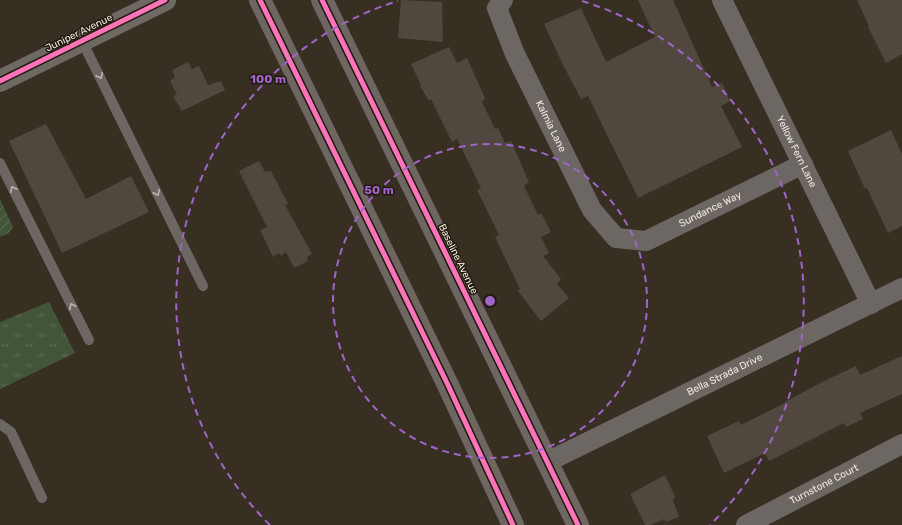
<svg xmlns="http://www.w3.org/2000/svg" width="902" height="525" viewBox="0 0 902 525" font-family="Rubik,sans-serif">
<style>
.grass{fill:url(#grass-tufts)}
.garden{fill:url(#garden-furrows)}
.building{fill:#50483f}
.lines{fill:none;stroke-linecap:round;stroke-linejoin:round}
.lane{stroke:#6d6764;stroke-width:10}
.street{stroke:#6d6764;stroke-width:20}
.secondary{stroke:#6f6964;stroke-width:22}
.primary{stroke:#6e6661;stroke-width:22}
.cycleway-casing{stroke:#211910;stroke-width:8}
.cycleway{stroke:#fb73b8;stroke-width:5}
.oneway{stroke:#bdb5ac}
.ring{fill:none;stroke:#9f65c8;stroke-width:2;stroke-dasharray:7 5}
.labels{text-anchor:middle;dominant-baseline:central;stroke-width:3;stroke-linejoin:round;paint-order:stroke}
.street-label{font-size:10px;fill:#f3e9dc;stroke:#211910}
.centre{fill:#9f65c8;stroke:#211910;stroke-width:2}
.ring-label{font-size:12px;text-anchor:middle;font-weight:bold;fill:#9f65c8;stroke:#211910;stroke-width:3;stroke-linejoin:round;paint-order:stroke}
</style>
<defs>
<pattern id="grass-tufts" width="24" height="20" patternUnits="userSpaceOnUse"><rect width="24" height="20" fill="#425539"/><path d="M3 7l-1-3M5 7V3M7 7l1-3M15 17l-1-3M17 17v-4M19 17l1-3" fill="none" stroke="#5e6d55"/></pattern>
<pattern id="garden-furrows" width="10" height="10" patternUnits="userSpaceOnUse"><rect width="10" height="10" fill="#425539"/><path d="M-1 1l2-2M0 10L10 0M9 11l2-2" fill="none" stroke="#5e6d55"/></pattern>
</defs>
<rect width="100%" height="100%" fill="#382f23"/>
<!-- grass -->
<path class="grass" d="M49,302L75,353L0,389V322Z"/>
<!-- garden -->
<path class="garden" d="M0,199L13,227L9,233L0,237Z"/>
<!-- building -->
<g class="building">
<path d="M401,0L442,2L443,42L398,38Z"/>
<path d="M638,0H673L712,87L722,83L730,101L721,106L742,147L638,198L588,96L581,99L563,65L544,24L581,8L606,62L655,37Z"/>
<path d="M857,0H902V54L886,63L868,27L869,26Z"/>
<path d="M449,47L457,63L467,58L485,98L482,102L495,129L498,128L505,143L511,141L529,182L524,186L538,215L541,213L551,232L541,237L549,253L543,256L561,279L557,284L569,298L541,321L518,291L520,289L495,237L499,235L477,190L481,188L457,139L452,142L431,99L429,101L420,86L421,85L411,64Z"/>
<path d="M188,62L192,69L199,66L208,85L221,81L225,90L182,111L173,96L177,94L170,81L175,77L172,70Z"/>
<path d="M46,124L86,199L131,176L149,212L62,253L9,141Z"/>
<path d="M891,130L902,154V226L888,233L867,188L865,189L848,151Z"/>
<path d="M259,161L265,172L271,171L288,204L285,205L312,254L307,257L308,261L294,268L286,252L281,256L279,253L273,257L260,230L267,227L239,171Z"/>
<path d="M902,356V394L860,413L863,419L846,427L844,423L769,461L765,453L724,473L707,436L739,421L741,425L785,403V402L824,381L856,366L860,375Z"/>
<path d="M665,475L675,497L673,501L679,517L666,522L664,519L651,525H645L630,494Z"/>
</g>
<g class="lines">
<!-- lane -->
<g class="lane">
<path d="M82,41L203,286"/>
<path d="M0,163L89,340"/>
<path d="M0,424L11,432L42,498"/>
</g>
<!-- street -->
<g class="street">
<path id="s1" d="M503,0L497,8L515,54L592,210L616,238L646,241L803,164"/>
<path id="s2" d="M722,0L871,304"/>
<path id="s3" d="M547,462L902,288"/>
<path id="s4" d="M746,525L902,444"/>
</g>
<!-- secondary -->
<path class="secondary" d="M0,81L165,0"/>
<!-- primary -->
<g class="primary">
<path d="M260,0L447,383L513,525"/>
<path d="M322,0L578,525"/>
</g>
<defs>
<g id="cycleway">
<path d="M260,0L447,383L513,525"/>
<path d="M322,0L578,525"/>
<path d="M0,81L165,0"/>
</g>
</defs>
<!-- cycleway casing -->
<use href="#cycleway" class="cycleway-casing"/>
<!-- cycleway -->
<use href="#cycleway" class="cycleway"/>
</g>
<!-- one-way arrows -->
<defs><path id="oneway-chevron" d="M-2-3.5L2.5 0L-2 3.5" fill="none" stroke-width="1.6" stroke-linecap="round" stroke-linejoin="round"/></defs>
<g class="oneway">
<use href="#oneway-chevron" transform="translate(100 76) rotate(64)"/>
<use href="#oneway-chevron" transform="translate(13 189) rotate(-117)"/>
<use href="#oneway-chevron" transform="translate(157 193) rotate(64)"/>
<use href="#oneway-chevron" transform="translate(72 306) rotate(-116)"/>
</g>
<!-- distance rings -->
<g class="ring">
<circle cx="490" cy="301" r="157"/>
<path d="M270 525A314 314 0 0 1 398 1M582 1A314 314 0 0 1 710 525"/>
</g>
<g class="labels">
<!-- street labels -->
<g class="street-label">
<text transform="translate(79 33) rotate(-26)">Juniper Avenue</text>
<text stroke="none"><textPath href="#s1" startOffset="140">Kalmia Lane</textPath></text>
<text stroke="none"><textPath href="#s2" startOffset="169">Yellow Fern Lane</textPath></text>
<text stroke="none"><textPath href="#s1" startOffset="372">Sundance Way</textPath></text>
<text transform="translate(458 259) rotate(64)">Baseline Avenue</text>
<text stroke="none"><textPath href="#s3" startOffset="198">Bella Strada Drive</textPath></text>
<text stroke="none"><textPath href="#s4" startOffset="88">Turnstone Court</textPath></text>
</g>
</g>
<circle cx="490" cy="301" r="6" class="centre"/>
<g class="ring-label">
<text x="268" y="83">100 m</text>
<text x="379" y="194">50 m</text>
</g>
</svg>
